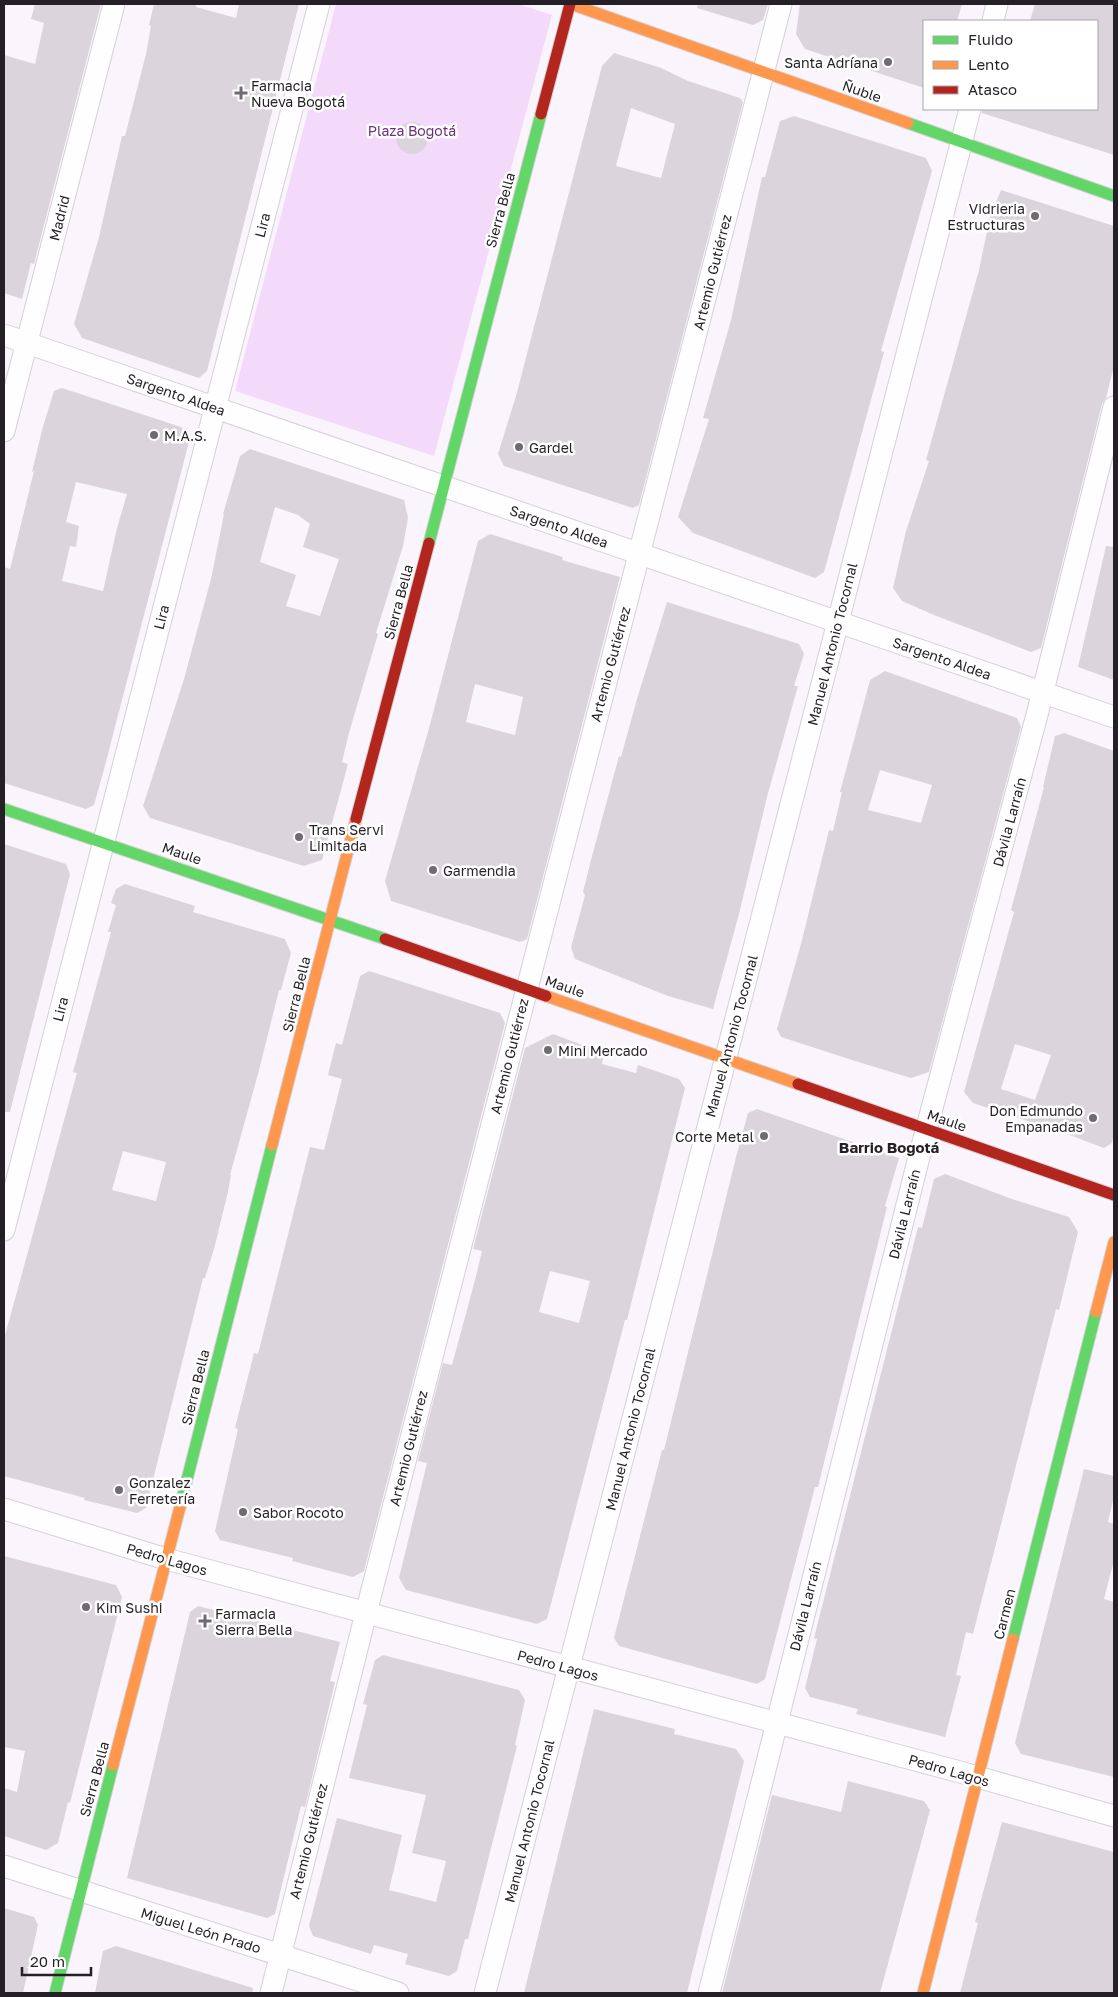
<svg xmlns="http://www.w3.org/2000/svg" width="1118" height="1997" viewBox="0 0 1118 1997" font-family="'Golos Text',sans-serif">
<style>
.green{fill:#f3dafb}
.building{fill:#dbd4dd;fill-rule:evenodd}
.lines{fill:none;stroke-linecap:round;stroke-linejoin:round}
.street-casing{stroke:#d6d0d8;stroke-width:23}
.fast-casing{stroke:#d6d0d8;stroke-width:13}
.slow-casing{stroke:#d6d0d8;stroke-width:13}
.jam-casing{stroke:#d6d0d8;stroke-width:13}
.street{stroke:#fefdff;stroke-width:21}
.fast{stroke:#63d668;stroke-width:11}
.slow{stroke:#ff974d;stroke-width:11}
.jam{stroke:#b3261e;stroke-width:11}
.poi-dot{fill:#706a72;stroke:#fff;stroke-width:2}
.labels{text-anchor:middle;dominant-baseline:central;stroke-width:5;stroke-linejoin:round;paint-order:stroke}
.poi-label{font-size:14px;fill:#251f27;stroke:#fff;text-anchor:start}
.street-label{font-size:14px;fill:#251f27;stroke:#fff}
.park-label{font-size:14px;fill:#6c2f7d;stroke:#fff}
.neighbourhood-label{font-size:15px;font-weight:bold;fill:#251f27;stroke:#fff}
</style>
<rect width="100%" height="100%" fill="#faf4fc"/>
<!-- green -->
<path class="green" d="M336,4H518L552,15L434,456L235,391Z"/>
<!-- building -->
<g class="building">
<path d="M35,4H101L34,264L31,263L22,299L4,293V55L35,64L44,23L31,19Z"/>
<path d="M154,4H196V7L236,18L239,4H299L207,371L199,378L82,338L74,324L99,237L122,136H125L146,54L151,26L149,25Z"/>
<path d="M698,4H768L763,20L753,25L697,8Z"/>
<path d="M800,4H962L957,21H924V88L805,49L796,34Z"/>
<path d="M1035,4H1114V155L982,113V109H1097V21H1030Z"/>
<path d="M614,53L661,68L688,81L740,98L743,102L639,505L633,508L504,466L498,454L516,396L602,66ZM631,108L675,124L661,178L616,166Z"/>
<path d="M794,116L926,158L932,171L881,351L884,352L824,572L815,578L693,533L678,517L709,419L703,418L731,320L762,177H765L780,121Z"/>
<circle cx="412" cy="138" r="16"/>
<path d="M1001,190L1114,226V366L1106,398L1102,404L1041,648L1031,652L934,615L902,601L893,588L906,531L929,461L926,460L979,270L990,217Z"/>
<path d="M62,388L181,427L190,438L103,773L94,805L86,809L4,783V567L10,569L34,471L32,472L42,430L54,391ZM76,482L127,494L117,528L103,591L62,581L70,546L76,547L79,526L66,522Z"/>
<path d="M250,449L404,500L408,518L403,546L376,633L378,634L349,733L342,762L348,764L322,860L304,866L150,818L143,806L184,679L211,579L224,514H223L240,456ZM275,507L298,515L310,524L303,547L339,559L320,616L286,606L296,575L260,562Z"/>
<path d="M490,534L563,557L562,560L620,577L527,939L520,942L391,901L385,881L428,732L478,541ZM475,684L523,697L515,735L466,722Z"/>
<path d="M1106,546L1114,547V680L1078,667Z"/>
<path d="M667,602L799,644L804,654L794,686H798L767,797L739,914L713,1009L668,996L575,959L571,947L585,895L583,892L591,860L619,756L621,757L637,699Z"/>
<path d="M885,671L1017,718L1021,727L929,1072L911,1078L855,1061L781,1037L777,1029L801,944L829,830L833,831L842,792H840L870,680ZM880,770L932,785L921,823L868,810Z"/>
<path d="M1064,733L1114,751V1133L1112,1143L1104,1148L1067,1134L973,1103L964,1092L1014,912L1011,910L1044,787H1043L1055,736ZM1015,1044L1051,1055L1035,1100L1001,1089Z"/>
<path d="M4,844L66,864L70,874L10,1112H4Z"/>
<path d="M125,884L195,906L193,912L285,939L291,953L281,990H279L258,1074L230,1175H231L228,1192L214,1249L205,1278H203L146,1508L137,1513L84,1500L85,1498L4,1476V1339L77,1073L73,1072L103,962L111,932H108L116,905L111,903L116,889ZM123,1151L166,1162L156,1201L112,1190Z"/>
<path d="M369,971L500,1013L505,1023L364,1571L353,1577L292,1561L293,1558L220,1540L215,1531L238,1429L235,1428L254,1353L258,1354L310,1147L324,1150L342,1079L328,1075L336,1043L342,1045L360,976Z"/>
<path d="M553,1034L604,1053L602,1064L636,1073L638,1065L679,1079L685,1088L627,1320H625L547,1619L537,1624L406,1590L399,1578L427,1463L418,1461L443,1363L452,1365L475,1280L482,1251L473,1249L525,1048ZM550,1271L590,1281L579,1323L539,1312Z"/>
<path d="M757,1109L899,1158L885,1206L887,1207L818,1487H815L765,1679L757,1684L619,1646L614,1638L662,1450H664L737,1153L748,1113Z"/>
<path d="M945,1174L1012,1199L1069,1217L1078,1232L1059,1310L1056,1309L973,1634L966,1632L956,1675L961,1676L945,1737L856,1714L858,1709L810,1697L805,1688L817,1639L814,1638L918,1227L922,1228L934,1179Z"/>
<path d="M1084,1469L1114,1476V1496L1108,1522L1114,1524V1560L1104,1599L1114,1602V1777L1021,1754L1015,1743Z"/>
<path d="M4,1556L116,1585L122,1597L70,1803L68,1802L58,1843L46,1850L4,1836V1788L17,1792L25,1751L4,1747Z"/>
<path d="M198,1606L340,1642L330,1681L335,1682L305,1807L301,1806L275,1914L267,1918L127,1878L190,1612Z"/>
<path d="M383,1655L519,1690L525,1700L515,1745L517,1746L468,1939H465L457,1971L449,1976L405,1964L408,1954L374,1945L371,1954L313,1936L309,1926L337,1818L402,1835L389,1890L436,1902L446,1861L412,1853L426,1795L349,1778L367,1705L363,1704L375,1660Z"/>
<path d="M594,1709L675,1729L674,1734L736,1749L744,1761L687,1993H524Z"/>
<path d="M848,1781L924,1801L930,1810L880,1993H722L772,1795L841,1812Z"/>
<path d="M1002,1822L1114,1852V1993H960L978,1923L975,1922Z"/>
<path d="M4,1908L34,1917L38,1925L23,1993H4Z"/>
<path d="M116,1946L253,1988L252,1993H95L103,1951Z"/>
</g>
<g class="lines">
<defs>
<g id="street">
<path d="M993,21L997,4"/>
<path d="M4,335L1114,717"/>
<path d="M4,431L114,4"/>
<path d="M4,1230L319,4"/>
<path d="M4,1509L166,1559L960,1772L1114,1816"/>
<path d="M4,1866L398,1993"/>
<path d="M271,1993L366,1613L781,4"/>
<path d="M485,1993L970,109"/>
<path d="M709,1993L919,1157L1038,711L1114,407"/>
</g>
<g id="fast">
<path d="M908,123L1114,196"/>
<path d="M429,543L541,114"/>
<path d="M4,809L385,939"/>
<path d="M180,1507L272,1145"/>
<path d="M1013,1639L1096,1312"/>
<path d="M55,1993L113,1765"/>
</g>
<g id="slow">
<path d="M571,4L908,123"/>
<path d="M546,996L798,1084"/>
<path d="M272,1145L356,819"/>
<path d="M1096,1312L1114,1242"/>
<path d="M113,1765L180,1507"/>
<path d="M923,1993L1013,1639"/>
</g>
<g id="jam">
<path d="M541,114L570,4"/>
<path d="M356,819L429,543"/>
<path d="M385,939L546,996"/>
<path d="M798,1084L1114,1195"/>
</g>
</defs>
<!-- street casing -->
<use href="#street" class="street-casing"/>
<!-- fast casing -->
<use href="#fast" class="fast-casing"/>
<!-- slow casing -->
<use href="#slow" class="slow-casing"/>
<!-- jam casing -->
<use href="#jam" class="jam-casing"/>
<!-- street -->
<use href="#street" class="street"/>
<!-- fast -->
<use href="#fast" class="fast"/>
<!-- slow -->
<use href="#slow" class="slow"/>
<!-- jam -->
<use href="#jam" class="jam"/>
</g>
<!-- markers -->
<g class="poi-dot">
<circle cx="888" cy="62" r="5"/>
<path d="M238.5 85.5h5v5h5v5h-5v5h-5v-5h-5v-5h5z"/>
<circle cx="1035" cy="216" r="5"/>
<circle cx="154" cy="435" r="5"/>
<circle cx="519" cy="447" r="5"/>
<circle cx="299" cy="837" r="5"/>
<circle cx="433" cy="870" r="5"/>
<circle cx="548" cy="1050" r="5"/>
<circle cx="1093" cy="1118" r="5"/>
<circle cx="764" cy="1136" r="5"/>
<circle cx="119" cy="1490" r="5"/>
<circle cx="243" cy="1512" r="5"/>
<circle cx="86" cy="1607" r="5"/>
<path d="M202.5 1613.5h5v5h5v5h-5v5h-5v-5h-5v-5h5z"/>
</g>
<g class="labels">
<!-- poi labels -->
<g class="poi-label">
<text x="878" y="62" text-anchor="end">Santa Adríana</text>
<text x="251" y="85">Farmacia<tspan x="251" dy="16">Nueva Bogotá</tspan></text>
<text x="1025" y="208" text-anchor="end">Vidrieria<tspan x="1025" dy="16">Estructuras</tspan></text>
<text x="164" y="435">M.A.S.</text>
<text x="529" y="447">Gardel</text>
<text x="309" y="829">Trans Servi<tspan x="309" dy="16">Limitada</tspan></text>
<text x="443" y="870">Garmendia</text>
<text x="558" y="1050">Mini Mercado</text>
<text x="1083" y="1110" text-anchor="end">Don Edmundo<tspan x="1083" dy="16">Empanadas</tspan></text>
<text x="754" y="1136" text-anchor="end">Corte Metal</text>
<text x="129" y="1482">Gonzalez<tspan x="129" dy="16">Ferretería</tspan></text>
<text x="253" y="1512">Sabor Rocoto</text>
<text x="96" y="1607">Kim Sushi</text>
<text x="215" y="1613">Farmacia<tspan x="215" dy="16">Sierra Bella</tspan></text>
</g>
<!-- street labels -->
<g class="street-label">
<text transform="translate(862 91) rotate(19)">Ñuble</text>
<text transform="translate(500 210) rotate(-75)">Sierra Bella</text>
<text transform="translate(59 218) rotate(-76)">Madrid</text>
<text transform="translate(262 225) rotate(-76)">Lira</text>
<text transform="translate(712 272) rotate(-76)">Artemio Gutiérrez</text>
<text transform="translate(176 394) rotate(19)">Sargento Aldea</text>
<text transform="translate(559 526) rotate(19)">Sargento Aldea</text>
<text transform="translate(398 602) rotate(-75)">Sierra Bella</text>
<text transform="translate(161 617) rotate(-76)">Lira</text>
<text transform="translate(832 644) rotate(-76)">Manuel Antonio Tocornal</text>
<text transform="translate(942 658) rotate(19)">Sargento Aldea</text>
<text transform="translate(610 664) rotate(-75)">Artemio Gutiérrez</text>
<text transform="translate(1009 822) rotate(-75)">Dávila Larraín</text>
<text transform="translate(182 853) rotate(19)">Maule</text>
<text transform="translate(565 986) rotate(19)">Maule</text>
<text transform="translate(296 994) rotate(-76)">Sierra Bella</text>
<text transform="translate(60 1009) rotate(-76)">Lira</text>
<text transform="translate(731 1036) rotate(-75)">Manuel Antonio Tocornal</text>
<text transform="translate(509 1056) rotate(-76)">Artemio Gutiérrez</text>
<text transform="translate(947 1120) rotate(19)">Maule</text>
<text transform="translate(904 1214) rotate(-76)">Dávila Larraín</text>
<text transform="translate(195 1387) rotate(-76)">Sierra Bella</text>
<text transform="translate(630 1429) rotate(-76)">Manuel Antonio Tocornal</text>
<text transform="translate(408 1448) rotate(-76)">Artemio Gutiérrez</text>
<text transform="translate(167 1559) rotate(16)">Pedro Lagos</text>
<text transform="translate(805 1606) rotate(-76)">Dávila Larraín</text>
<text transform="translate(1004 1614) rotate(-76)">Carmen</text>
<text transform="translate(558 1665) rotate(15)">Pedro Lagos</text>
<text transform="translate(949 1770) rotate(16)">Pedro Lagos</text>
<text transform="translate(94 1779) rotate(-75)">Sierra Bella</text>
<text transform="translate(529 1821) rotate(-76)">Manuel Antonio Tocornal</text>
<text transform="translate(308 1841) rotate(-76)">Artemio Gutiérrez</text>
<text transform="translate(201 1930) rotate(17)">Miguel León Prado</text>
</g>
<!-- park labels -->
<g class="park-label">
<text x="412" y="130">Plaza Bogotá</text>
</g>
<!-- neighbourhood labels -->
<g class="neighbourhood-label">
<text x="889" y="1147">Barrio Bogotá</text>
</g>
</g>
<!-- border -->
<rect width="1118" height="1997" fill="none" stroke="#251f27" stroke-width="10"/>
<!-- legend -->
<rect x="923" y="20" width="175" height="90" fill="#ffffff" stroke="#a8a5a9"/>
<rect x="933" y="36" width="25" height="8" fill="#63d668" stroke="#a8a5a9"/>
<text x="968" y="45" font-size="15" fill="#251f27">Fluido</text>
<rect x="933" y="61" width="25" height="8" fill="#ff974d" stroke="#a8a5a9"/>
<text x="968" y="70" font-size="15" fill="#251f27">Lento</text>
<rect x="933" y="86" width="25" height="8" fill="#b3261e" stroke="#a8a5a9"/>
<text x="968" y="95" font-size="15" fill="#251f27">Atasco</text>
<!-- scale -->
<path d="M22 1967v8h69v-8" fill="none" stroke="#251f27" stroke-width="2.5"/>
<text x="30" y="1967" font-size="15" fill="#251f27" stroke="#ffffff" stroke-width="4" paint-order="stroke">20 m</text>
</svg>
